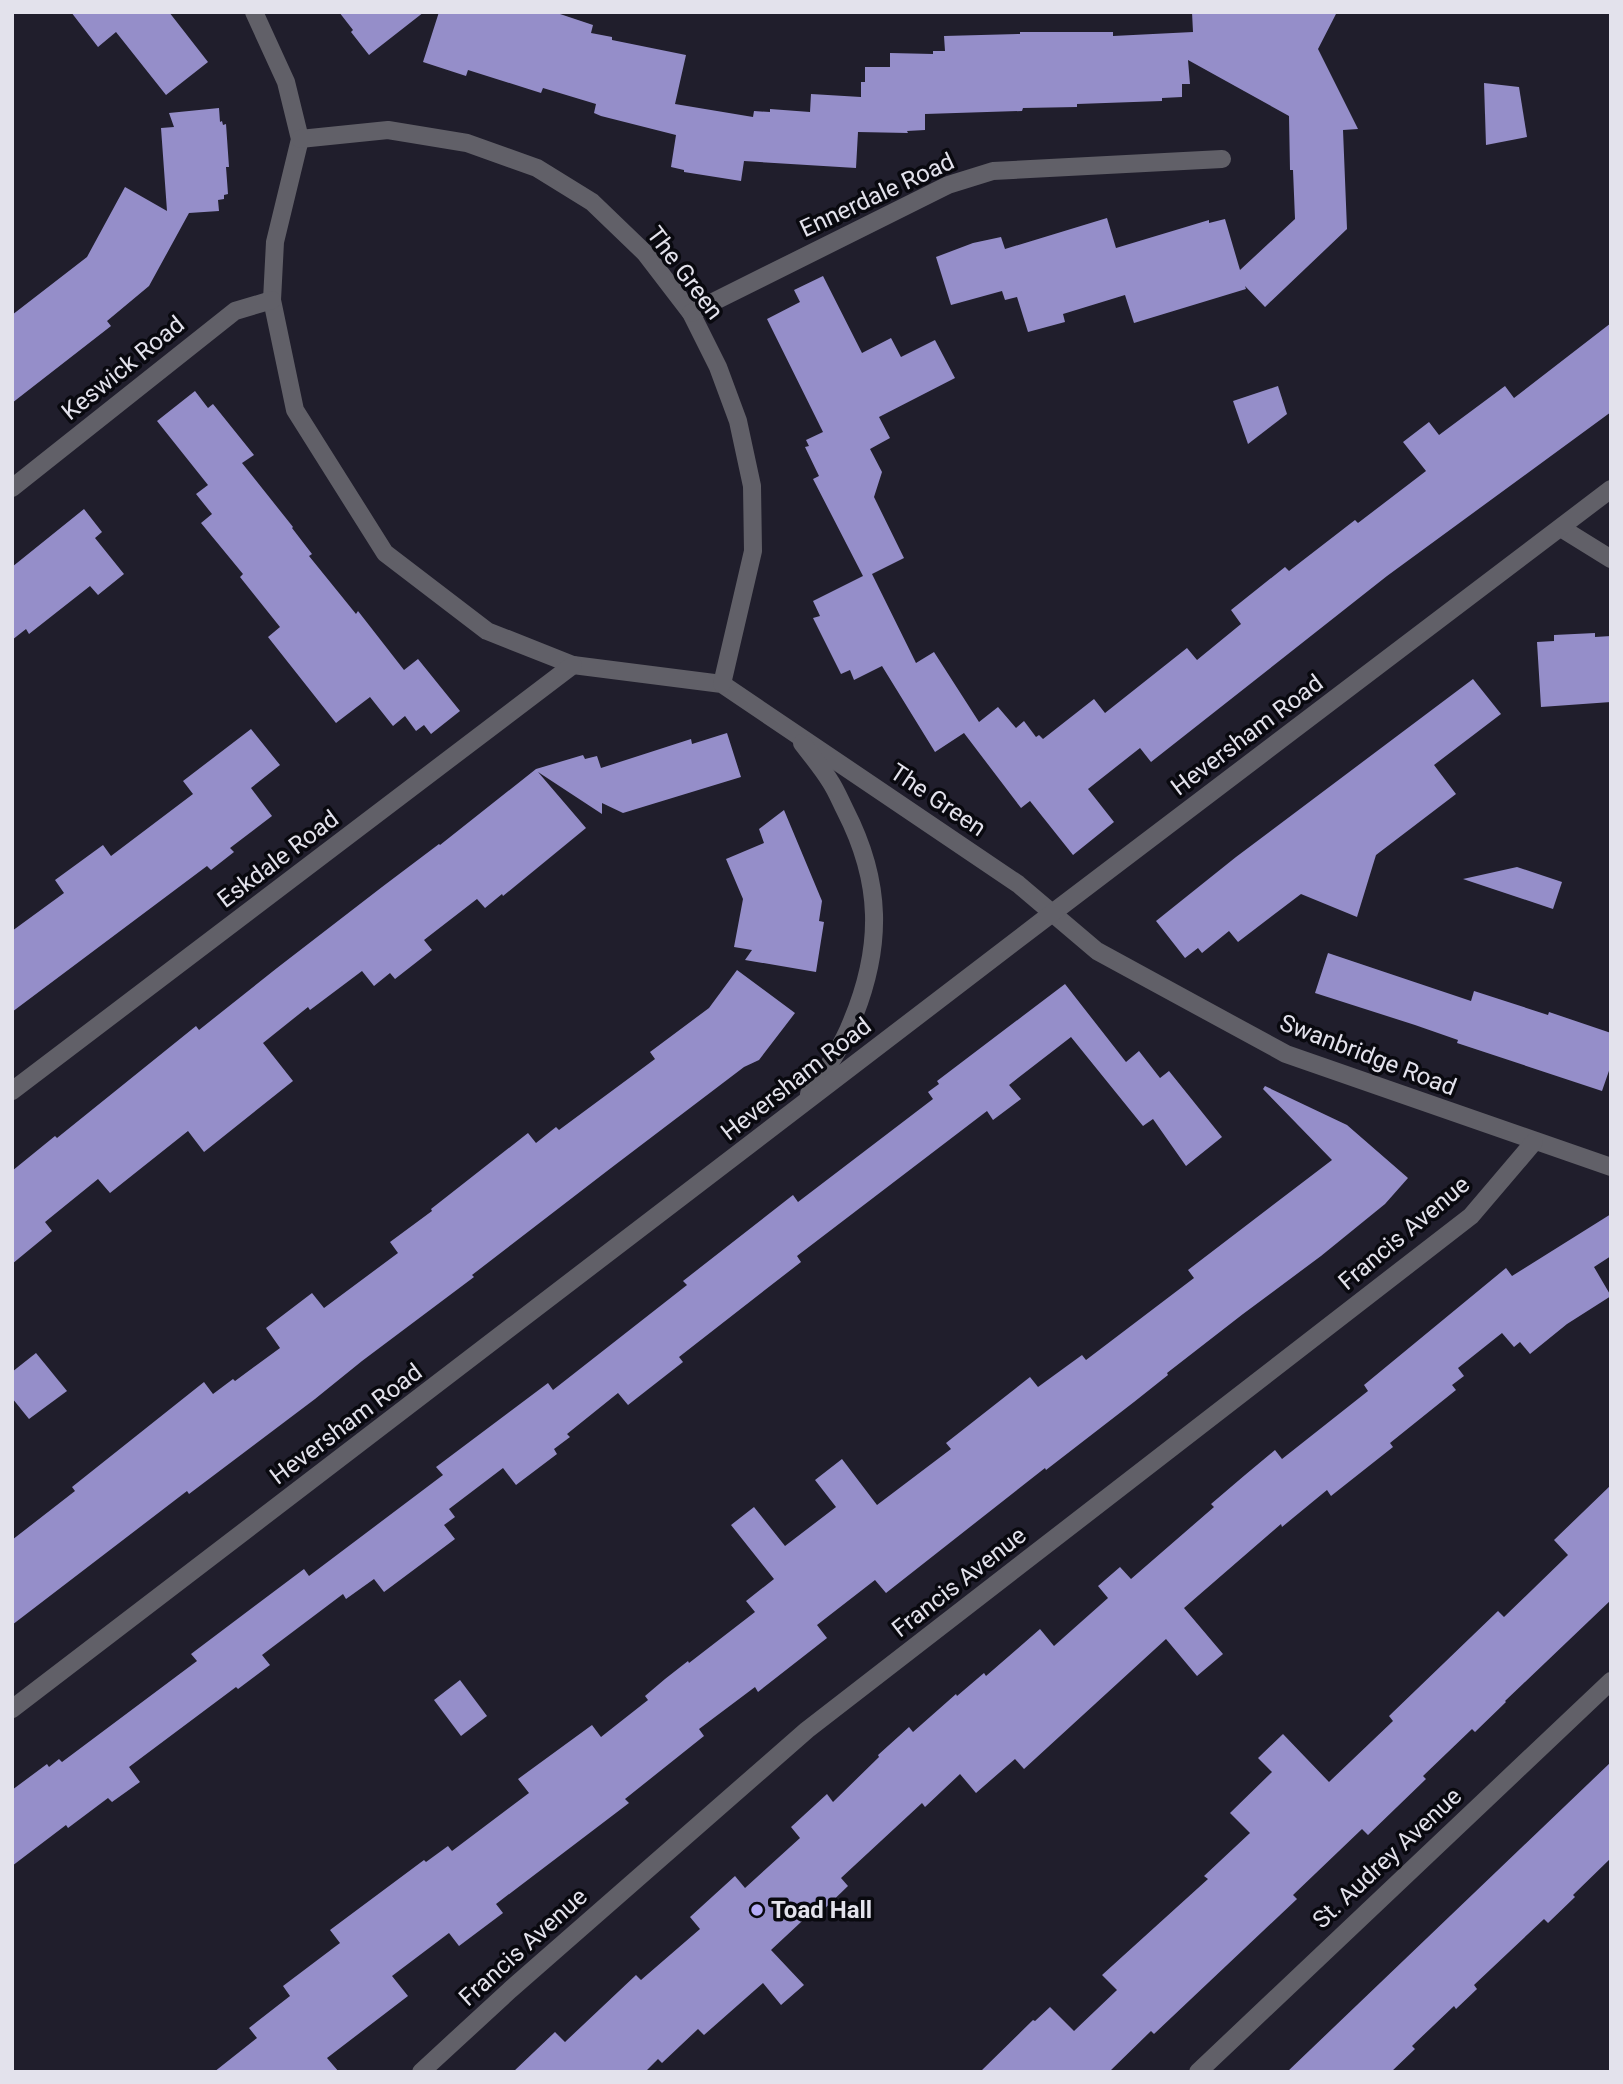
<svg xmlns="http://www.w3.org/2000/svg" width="1623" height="2084" viewBox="0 0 1623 2084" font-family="Roboto,sans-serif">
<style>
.building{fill:#958ec9}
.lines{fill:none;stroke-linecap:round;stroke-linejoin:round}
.minor{stroke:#616068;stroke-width:18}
.poi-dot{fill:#b5acf8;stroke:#09090f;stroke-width:2.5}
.labels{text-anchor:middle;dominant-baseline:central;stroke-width:7;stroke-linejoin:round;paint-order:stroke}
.street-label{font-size:24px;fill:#e3e2ec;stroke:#09090f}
.poi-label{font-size:24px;font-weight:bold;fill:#e3e2ec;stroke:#09090f;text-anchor:start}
</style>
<rect width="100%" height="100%" fill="#201e2c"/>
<!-- building -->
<g class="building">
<path d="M71,12H169L208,62L166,95L116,32L98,47Z"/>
<path d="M339,12H424L369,55L351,32L353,30Z"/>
<path d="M439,12H554L593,25L591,33L612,37V40L686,55L675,104L753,117L754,111L770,112V109L810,112L811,94L861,97V82H865V67H890V53L933,54V51H945L944,36L1020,34V32H1113V36L1193,32L1192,12H1337L1318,49L1358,129L1343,130L1347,229L1265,307L1245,286L1246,289L1134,323L1125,295L1063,314L1065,322L1028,332L1017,297L1005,300L1002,291L951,305L936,257L973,243L1001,237L1005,249L1107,218L1116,248L1209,220V223L1225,219L1240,270L1295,219L1293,170H1290L1289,116L1188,60L1190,84H1182V97L1162,98V101L1077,104V107L1023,108L1022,111L925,114V130L907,131L908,133L858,132L856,168L744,161L741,181L684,172V170L671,167L676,135L601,116L594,113L596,104L543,88L541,93L468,70L466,76L423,62Z"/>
<path d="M1484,83L1519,87L1527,137L1486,145Z"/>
<path d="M219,108L220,122L222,121L223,125L226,124L229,167H226L228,194L224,195V199L218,200L219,211L189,213L149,286L107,321L111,326L12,403V315L87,257L125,187L167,211L161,128L174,127L169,113Z"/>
<path d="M823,276L862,353L891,338L901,357L935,340L955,378L879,417L890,438L870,449L882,472L874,497L904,558L872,574L916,663L934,652L979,722L998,707L1016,728L1024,721L1036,737L1039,735L1043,739L1094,699L1105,713L1187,648L1197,660L1241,624L1231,610L1285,567L1289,571L1355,520L1358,523L1426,471L1403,442L1429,422L1439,435L1505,386L1514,398L1611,323V412L1387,576L1151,762L1140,748L1088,789L1114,822L1073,855L1030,801L1021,808L964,733L935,752L882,666L854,680L850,670L841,674L813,618L820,616L813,601L863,576L813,479L819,476L805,447L809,446L806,440L823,432L767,319L800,302L794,290Z"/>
<path d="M1278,386L1287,414L1248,444L1233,401Z"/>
<path d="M195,391L208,408L213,404L254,455L242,463L293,527L292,528L312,554L309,556L356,614L358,611L404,670L418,659L460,711L431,734L424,725L416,731L405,716L393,726L370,697L336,723L268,637L280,627L240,577L243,574L201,523L212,514L196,494L208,485L157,421Z"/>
<path d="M84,509L102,532L95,538L124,574L98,595L90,586L29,634L26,629L12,640V567Z"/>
<path d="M1595,633V637L1611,636V702L1541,707L1537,642L1554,641V635Z"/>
<path d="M1473,679L1501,714L1434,765L1456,794L1376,855L1357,917L1301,894L1238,942L1229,931L1202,953L1198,948L1185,958L1156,921L1236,857Z"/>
<path d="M251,729L280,765L251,788L272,816L230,848L234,852L211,870L207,866L12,1012V931L64,893L55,880L103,845L111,856L193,794L183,781Z"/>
<path d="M727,733L741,777L623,813L602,803V814L538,772L586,828L503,896L502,894L485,908L477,899L424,940L432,950L395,979L390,973L374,986L362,971L310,1010L308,1007L263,1043L293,1081L204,1152L188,1131L110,1193L98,1179L45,1222L52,1231L12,1264V1171L55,1136L57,1138L196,1026L199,1030L277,968L382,887L439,844L440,845L536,769L583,755L585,759L597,756L601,768L691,739L692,744Z"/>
<path d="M784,810L822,901L819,921L824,922L816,972L745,960L752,950L734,947L743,899L726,859L764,843L759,829Z"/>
<path d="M1517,867L1562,882L1553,909L1463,879Z"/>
<path d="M1328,953L1471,1001L1474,991L1548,1015L1549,1012L1611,1033V1065L1602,1091L1457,1043L1458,1040L1415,1025L1315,993Z"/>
<path d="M737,970L795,1013L759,1060L744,1067L611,1168L472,1275L474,1277L362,1361L315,1399L189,1494L187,1491L12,1625V1540L75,1491L72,1487L204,1382L213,1394L233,1379L235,1381L280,1348L266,1328L312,1293L324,1308L398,1253L390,1242L432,1211L431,1209L528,1133L536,1143L556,1127L559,1130L655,1059L650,1052L709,1008Z"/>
<path d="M1065,984L1126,1062L1139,1051L1160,1078L1169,1071L1222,1137L1186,1166L1153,1119L1143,1126L1071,1037L1009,1085L1021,1099L993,1120L987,1111L797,1256L801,1262L679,1357L683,1362L628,1405L618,1393L567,1434L570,1437L554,1449L557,1454L516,1485L503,1468L449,1509L455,1517L444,1525L455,1539L384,1592L374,1579L346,1599L343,1594L262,1655L270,1665L238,1689L236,1687L129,1767L140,1782L112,1802L108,1798L68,1828L66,1825L12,1866V1790L47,1764L49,1767L59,1759L62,1762L197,1661L191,1654L276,1590L304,1569L309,1576L443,1475L436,1467L548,1383L553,1390L687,1285L683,1281L793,1195L798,1202L933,1099L928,1092L939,1084L937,1081Z"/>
<path d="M1265,1086L1347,1125L1408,1178L1385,1204L1321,1256L1243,1314L1167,1373L1168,1375L1134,1402L1046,1470L1045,1468L886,1593L875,1580L817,1625L827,1638L758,1692L755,1687L699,1729L704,1736L625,1799L629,1803L496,1904L503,1913L459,1946L449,1933L392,1976L408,1996L327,2058L339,2072H214L257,2038L249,2028L290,1996L283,1986L340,1943L330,1930L424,1860L426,1862L448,1846L452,1851L529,1793L518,1779L592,1725L601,1737L648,1700L645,1696L665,1679L688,1661L689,1663L755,1612L746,1601L774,1579L731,1525L754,1507L785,1546L836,1507L815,1480L842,1459L877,1505L951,1449L946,1443L1030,1377L1038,1387L1082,1355L1086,1360L1194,1278L1188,1270L1332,1160L1263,1089Z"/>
<path d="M1611,1214V1256L1594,1267L1611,1296L1567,1324L1530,1354L1520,1342L1514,1347L1502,1333L1458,1368L1464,1376L1452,1385L1456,1390L1390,1443L1393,1447L1331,1496L1327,1490L1282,1527L1281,1524L1184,1608L1223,1654L1197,1676L1166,1639L1024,1769L1015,1759L976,1793L960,1774L925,1807L922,1803L841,1878L848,1886L819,1914L815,1909L771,1950L804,1985L781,2005L763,1983L704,2035L698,2029L662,2063L658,2059L645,2072H513L555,2032L565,2042L636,1975L641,1980L700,1929L690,1917L735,1876L745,1888L800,1838L791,1827L827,1794L833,1802L879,1757L878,1755L909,1727L913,1732L956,1694L957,1696L984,1673L986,1676L1040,1629L1054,1646L1108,1598L1098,1586L1120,1567L1131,1579L1214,1507L1211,1504L1245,1475L1275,1450L1282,1459L1368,1391L1364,1385L1506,1268L1512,1276Z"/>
<path d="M36,1353L67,1391L29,1419L12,1398V1372Z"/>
<path d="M1611,1485V1600L1505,1701L1506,1702L1475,1732L1472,1729L1423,1776L1426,1779L1368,1835L1362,1829L1293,1895L1297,1899L1154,2034L1151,2031L1109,2072H980L1033,2020L1035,2021L1050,2007L1074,2031L1117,1990L1102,1975L1208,1879L1204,1876L1250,1833L1230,1813L1272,1772L1258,1758L1283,1734L1329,1782L1393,1721L1389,1716L1498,1611L1504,1617L1568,1555L1554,1540Z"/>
<path d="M460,1680L487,1716L461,1736L434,1700Z"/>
<path d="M1611,1762V1858L1573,1895L1575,1897L1548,1923L1544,1919L1474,1985L1477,1989L1456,2009L1454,2006L1412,2046L1415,2049L1391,2072H1287Z"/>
</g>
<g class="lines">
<!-- minor -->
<g class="minor">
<path d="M254,12L286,82L300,139L275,242L272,300L295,410L385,553L487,631L573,665L722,684L1018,884L1097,951L1286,1054L1611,1167"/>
<path d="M300,139L388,130L467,143L537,168L592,202L645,253L691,313L718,367L738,421L752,486L753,551L722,684"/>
<path d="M691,313L948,185L993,171L1222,159"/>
<path d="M12,488L235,311L272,300"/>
<path d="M1561,528L1611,559"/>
<path d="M802,743C811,755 822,768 830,781C836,790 840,800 845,810C882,882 883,946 852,1021C842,1047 825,1071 809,1094"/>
<path d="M12,1091L573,665"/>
<path d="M12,1709L1051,914L1611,489"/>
<path d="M421,2072L510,1990L807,1730L1471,1216L1534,1142"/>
<path d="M1198,2072L1611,1681"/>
</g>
</g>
<!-- markers -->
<circle class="poi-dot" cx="757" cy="1910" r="7"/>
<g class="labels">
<!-- street labels -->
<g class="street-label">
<text transform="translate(877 195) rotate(-25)">Ennerdale Road</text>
<text transform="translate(685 273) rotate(53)">The Green</text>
<text transform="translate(123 368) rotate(-39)">Keswick Road</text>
<text transform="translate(1247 735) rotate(-37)">Heversham Road</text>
<text transform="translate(938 800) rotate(34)">The Green</text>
<text transform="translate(278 859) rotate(-37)">Eskdale Road</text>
<text transform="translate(1368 1055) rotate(21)">Swanbridge Road</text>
<text transform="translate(796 1079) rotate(-38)">Heversham Road</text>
<text transform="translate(1404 1233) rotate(-40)">Francis Avenue</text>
<text transform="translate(346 1424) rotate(-37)">Heversham Road</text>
<text transform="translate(959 1582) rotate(-38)">Francis Avenue</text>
<text transform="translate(1387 1858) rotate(-43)">St. Audrey Avenue</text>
<text transform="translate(523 1947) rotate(-42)">Francis Avenue</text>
</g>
<!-- poi labels -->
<g class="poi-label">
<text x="771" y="1910">Toad Hall</text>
</g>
</g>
<!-- border -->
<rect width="1623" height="2084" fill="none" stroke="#e3e2ec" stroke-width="28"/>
</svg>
